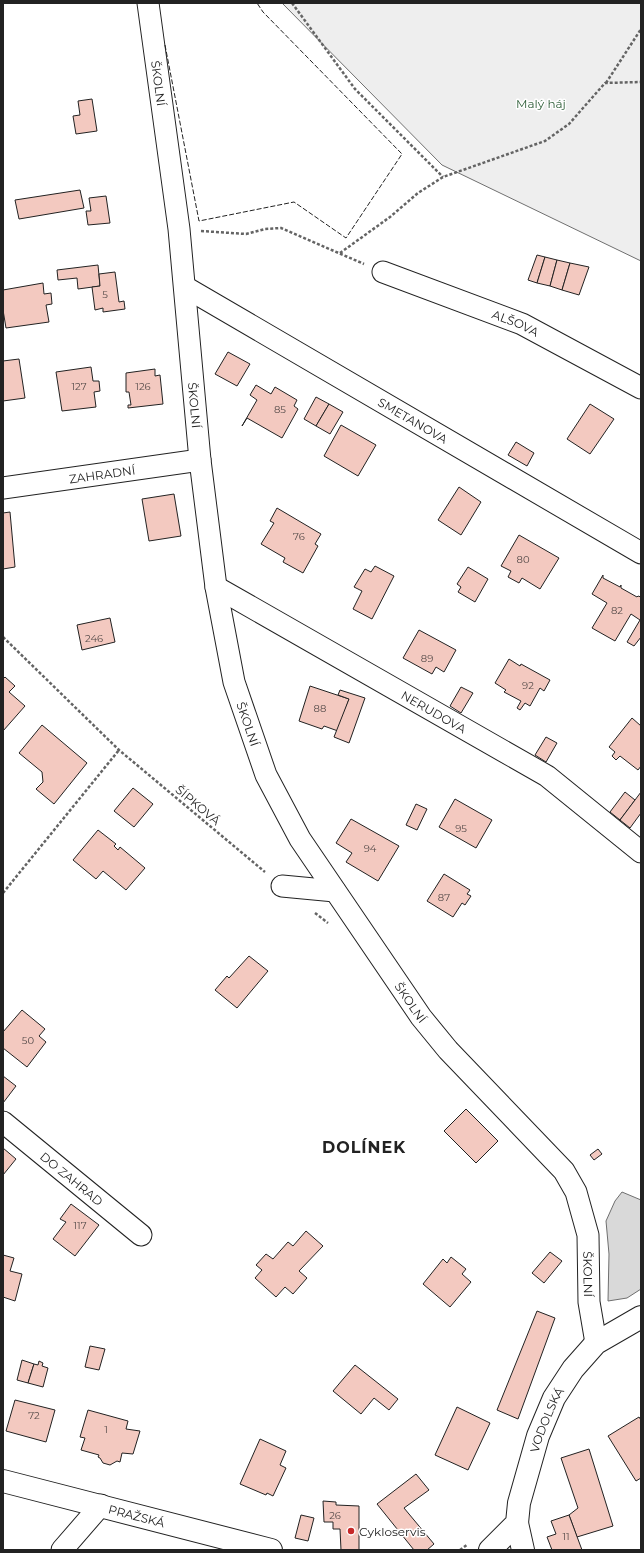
<svg xmlns="http://www.w3.org/2000/svg" width="644" height="1553" viewBox="0 0 644 1553" font-family="Montserrat,sans-serif">
<style>
.green{fill:#eee;stroke:#6f6f6f}
.water{fill:#d9d9d9;stroke:#6f6f6f}
.building{fill:#f3c9c0;stroke:#222}
.lines{fill:none;stroke-linecap:round;stroke-linejoin:round}
.minor-casing{stroke:#222;stroke-width:23}
.tertiary-casing{stroke:#222;stroke-width:24}
.path{stroke:#646464;stroke-width:2.5;stroke-dasharray:3 2;stroke-linecap:butt}
.minor{stroke:#fff;stroke-width:21}
.tertiary{stroke:#fff;stroke-width:22}
.fence{stroke:#222;stroke-width:1;stroke-dasharray:5 2;stroke-linecap:butt}
.poi-dot{fill:#c62828;stroke:#fff;stroke-width:1.5}
.labels{text-anchor:middle;dominant-baseline:central;stroke-width:3;stroke-linejoin:round;paint-order:stroke}
.number-label{font-size:10px;fill:#564c4a}
.street-label{font-size:12px;fill:#222;stroke:#fff}
.park-label{font-size:12px;fill:#2f5e38;stroke:#fff}
.poi-label{font-size:12px;fill:#222;stroke:#fff;text-anchor:start}
.district-label{font-size:16px;font-weight:bold;letter-spacing:1px;fill:#222;stroke:#fff}
</style>
<rect width="100%" height="100%" fill="#fff"/>
<!-- green -->
<path class="green" d="M282,3H641V261L442,165Z"/>
<!-- water -->
<path class="water" d="M622,1192L641,1200V1289L627,1298L608,1301L609,1254L606,1221L615,1201Z"/>
<!-- building -->
<g class="building">
<path d="M92,99L97,131L76,134L73,116L80,115L78,101Z"/>
<path d="M80,190L84,208L19,219L15,200Z"/>
<path d="M106,196L110,223L88,225L86,211H91L89,198Z"/>
<path d="M537,255L545,257L537,283L528,280Z"/>
<path d="M545,257L557,260L550,286L537,283Z"/>
<path d="M557,260L570,263L562,290L550,286Z"/>
<path d="M570,263L589,267L579,295L562,290Z"/>
<path d="M98,265L100,286L78,289L77,278L58,280L57,270Z"/>
<path d="M115,272L119,302L124,301L125,309L103,312V308L95,310L92,287L100,286L99,274Z"/>
<path d="M43,283L44,294L51,293L52,304L46,305L49,322L6,328L3,310V290Z"/>
<path d="M228,352L250,364L237,386L215,374Z"/>
<path d="M19,359L25,398L3,401V361Z"/>
<path d="M91,367L93,381H99L100,391L94,392L96,407L62,411L56,372Z"/>
<path d="M155,369V376L160,375L163,404L128,408V405H131L129,392H126V373Z"/>
<path d="M256,385L271,394L275,387L297,400L294,406L298,409L282,438L247,418L242,426L257,400L250,395Z"/>
<path d="M316,397L329,404L316,426L304,419Z"/>
<path d="M329,404L343,412L330,434L316,426Z"/>
<path d="M590,404L614,419L590,454L567,439Z"/>
<path d="M341,425L376,445L358,476L324,456Z"/>
<path d="M516,442L534,453L527,466L508,455Z"/>
<path d="M459,487L481,502L461,535L438,520Z"/>
<path d="M174,494L181,536L149,541L142,499Z"/>
<path d="M277,508L321,534L315,544L318,546L303,573L283,562L285,558L261,544L274,523L270,521Z"/>
<path d="M10,512L15,567L3,569V513Z"/>
<path d="M519,535L559,558L540,589L522,578L519,583L508,577L511,571L501,566Z"/>
<path d="M375,566L394,576L372,619L353,609L362,591L354,587L365,569L371,572Z"/>
<path d="M468,567L488,579L475,602L458,592L461,587L457,584Z"/>
<path d="M603,575V578L620,587L621,585V588L637,597L638,596L641,597V637L634,646L627,642L640,620L631,614L615,641L592,628L607,603L592,594Z"/>
<path d="M110,618L115,642L82,650L77,625Z"/>
<path d="M419,630L456,650L444,672L436,667L432,674L403,658Z"/>
<path d="M509,659L520,666L521,664L550,680L544,691L540,688L530,706L525,703L520,710L517,708L521,701L504,692L506,690L495,683Z"/>
<path d="M5,677L15,686L9,692L25,706L3,731V679Z"/>
<path d="M310,686L349,699L338,731L324,726L322,729L299,721Z"/>
<path d="M461,687L473,693L461,713L450,706Z"/>
<path d="M340,690L365,698L349,743L334,737L349,699L338,695Z"/>
<path d="M632,718L641,726V766L638,770L620,756L616,760L612,756L615,752L609,747Z"/>
<path d="M42,725L87,763L54,804L36,789L43,782L42,772L19,753Z"/>
<path d="M546,737L557,743L546,762L535,755Z"/>
<path d="M133,788L153,804L134,827L114,811Z"/>
<path d="M625,792L635,800L620,820L610,812Z"/>
<path d="M641,792V813L630,828L620,820Z"/>
<path d="M455,799L492,820L476,848L439,827Z"/>
<path d="M416,804L427,809L417,830L406,825Z"/>
<path d="M351,819L399,846L378,881L346,862L352,853L336,843Z"/>
<path d="M98,830L116,844L114,846L118,850L120,847L145,868L126,890L103,871L96,879L73,860Z"/>
<path d="M444,874L470,890L467,894L471,896L465,905L462,903L453,917L427,901Z"/>
<path d="M249,956L268,971L237,1008L215,990L227,976L229,978Z"/>
<path d="M22,1010L45,1029L39,1036L46,1042L27,1067L3,1048V1032Z"/>
<path d="M3,1076L16,1086L3,1103Z"/>
<path d="M466,1109L498,1141L476,1163L444,1131Z"/>
<path d="M3,1148L16,1159L3,1175Z"/>
<path d="M598,1149L602,1154L594,1160L590,1155Z"/>
<path d="M71,1204L99,1225L75,1256L53,1239L66,1222L60,1219Z"/>
<path d="M306,1231L323,1246L299,1271L307,1278L293,1294L285,1287L276,1297L255,1278L262,1270L256,1265L266,1254L273,1259L288,1242L293,1246Z"/>
<path d="M550,1252L562,1261L544,1283L532,1273Z"/>
<path d="M3,1255L14,1258L10,1271L22,1274L15,1301L3,1297Z"/>
<path d="M451,1257L466,1269L462,1274L471,1282L450,1307L423,1284L443,1259L447,1263Z"/>
<path d="M537,1311L555,1318L518,1419L497,1410Z"/>
<path d="M90,1346L105,1349L99,1370L85,1367Z"/>
<path d="M22,1360L34,1364L28,1383L17,1380Z"/>
<path d="M39,1361L43,1363L42,1366L48,1368L43,1387L28,1383L34,1364L38,1365Z"/>
<path d="M355,1365L398,1399L389,1410L374,1398L361,1414L333,1391Z"/>
<path d="M15,1400L55,1410L46,1442L6,1431Z"/>
<path d="M457,1407L490,1423L468,1470L435,1455Z"/>
<path d="M88,1410L128,1421L126,1429L140,1431L133,1454L122,1453L120,1462L117,1461L110,1465L103,1463L100,1458L98,1457L99,1455L81,1450L85,1438L80,1437Z"/>
<path d="M639,1417L641,1420V1478L636,1481L608,1436Z"/>
<path d="M260,1439L286,1451L280,1465L286,1468L273,1496L267,1493L266,1495L240,1484Z"/>
<path d="M589,1449L613,1526L577,1537L569,1515L578,1508L561,1458Z"/>
<path d="M416,1474L429,1490L404,1508L434,1544L427,1550H414L377,1504Z"/>
<path d="M323,1501L336,1502V1505L359,1506V1550H341L340,1529H333V1522H324Z"/>
<path d="M301,1515L314,1518L308,1541L295,1538Z"/>
<path d="M569,1515L582,1550H552L547,1537L556,1534L551,1521Z"/>
</g>
<g class="lines">
<defs>
<g id="minor">
<path id="s1" d="M148,3L179,229L200,460L216,587L234,682L266,775L300,839L421,1017L448,1050L564,1171L576,1192L588,1235L589,1302L596,1343"/>
<path id="s2" d="M383,272L522,324L641,388"/>
<path id="s3" d="M185,287L641,553"/>
<path id="s4" d="M3,488L200,460"/>
<path id="s5" d="M216,587L547,776L641,852"/>
<path d="M282,886L335,891"/>
<path id="s6" d="M3,1122L141,1235"/>
<path d="M62,1550L101,1505"/>
</g>
<g id="tertiary">
<path id="s7" d="M3,1481L271,1550"/>
<path d="M517,1523L523,1550"/>
<path id="s8" d="M490,1550L517,1523L519,1503L538,1436L554,1398L573,1369L596,1343L641,1317"/>
</g>
</defs>
<!-- minor casing -->
<use href="#minor" class="minor-casing"/>
<!-- tertiary casing -->
<use href="#tertiary" class="tertiary-casing"/>
<!-- path -->
<g class="path">
<path d="M292,3L355,89L443,177"/>
<path d="M606,83L641,29"/>
<path d="M201,231L246,234L265,229L281,228L364,264"/>
<path d="M340,253L390,217L418,193L443,177L545,141L569,124L605,83L641,82"/>
<path d="M3,637L119,750L265,872"/>
<path d="M3,893L119,750"/>
<path d="M315,913L328,923"/>
<path d="M460,1550L468,1544"/>
</g>
<!-- minor -->
<use href="#minor" class="minor"/>
<!-- tertiary -->
<use href="#tertiary" class="tertiary"/>
<!-- fence -->
<path class="fence" d="M165,45L199,221L294,202L346,238L402,154L263,12L257,3"/>
</g>
<!-- markers -->
<circle class="poi-dot" cx="351" cy="1531" r="4"/>
<g class="labels">
<!-- number labels -->
<g class="number-label">
<text x="105" y="294">5</text>
<text x="79" y="386">127</text>
<text x="143" y="386">126</text>
<text x="280" y="409">85</text>
<text x="299" y="536">76</text>
<text x="523" y="559">80</text>
<text x="617" y="610">82</text>
<text x="94" y="638">246</text>
<text x="427" y="658">89</text>
<text x="528" y="685">92</text>
<text x="320" y="708">88</text>
<text x="461" y="828">95</text>
<text x="370" y="848">94</text>
<text x="444" y="897">87</text>
<text x="28" y="1040">50</text>
<text x="80" y="1225">117</text>
<text x="34" y="1415">72</text>
<text x="106" y="1429">1</text>
<text x="335" y="1515">26</text>
<text x="566" y="1536">11</text>
</g>
<!-- street labels -->
<g class="street-label">
<text stroke="none"><textPath href="#s1" startOffset="81">ŠKOLNÍ</textPath></text>
<text stroke="none"><textPath href="#s2" startOffset="142">ALŠOVA</textPath></text>
<text stroke="none"><textPath href="#s1" startOffset="405">ŠKOLNÍ</textPath></text>
<text stroke="none"><textPath href="#s3" startOffset="264">SMETANOVA</textPath></text>
<text stroke="none"><textPath href="#s4" startOffset="100">ZAHRADNÍ</textPath></text>
<text stroke="none"><textPath href="#s5" startOffset="251">NERUDOVA</textPath></text>
<text stroke="none"><textPath href="#s1" startOffset="729">ŠKOLNÍ</textPath></text>
<text transform="translate(198 805) rotate(40)">ŠÍPKOVÁ</text>
<text stroke="none"><textPath href="#s1" startOffset="1053">ŠKOLNÍ</textPath></text>
<text stroke="none"><textPath href="#s6" startOffset="89">DO ZAHRAD</textPath></text>
<text stroke="none"><textPath href="#s1" startOffset="1389">ŠKOLNÍ</textPath></text>
<text stroke="none"><textPath href="#s8" startOffset="146">VODOLSKÁ</textPath></text>
<text stroke="none"><textPath href="#s7" startOffset="138">PRAŽSKÁ</textPath></text>
</g>
<!-- park labels -->
<g class="park-label">
<text x="541" y="103">Malý háj</text>
</g>
<!-- poi labels -->
<g class="poi-label">
<text x="359" y="1531">Cykloservis</text>
</g>
<!-- district labels -->
<g class="district-label">
<text x="364" y="1147">DOLÍNEK</text>
</g>
</g>
<!-- border -->
<rect width="644" height="1553" fill="none" stroke="#222222" stroke-width="8"/>
</svg>
